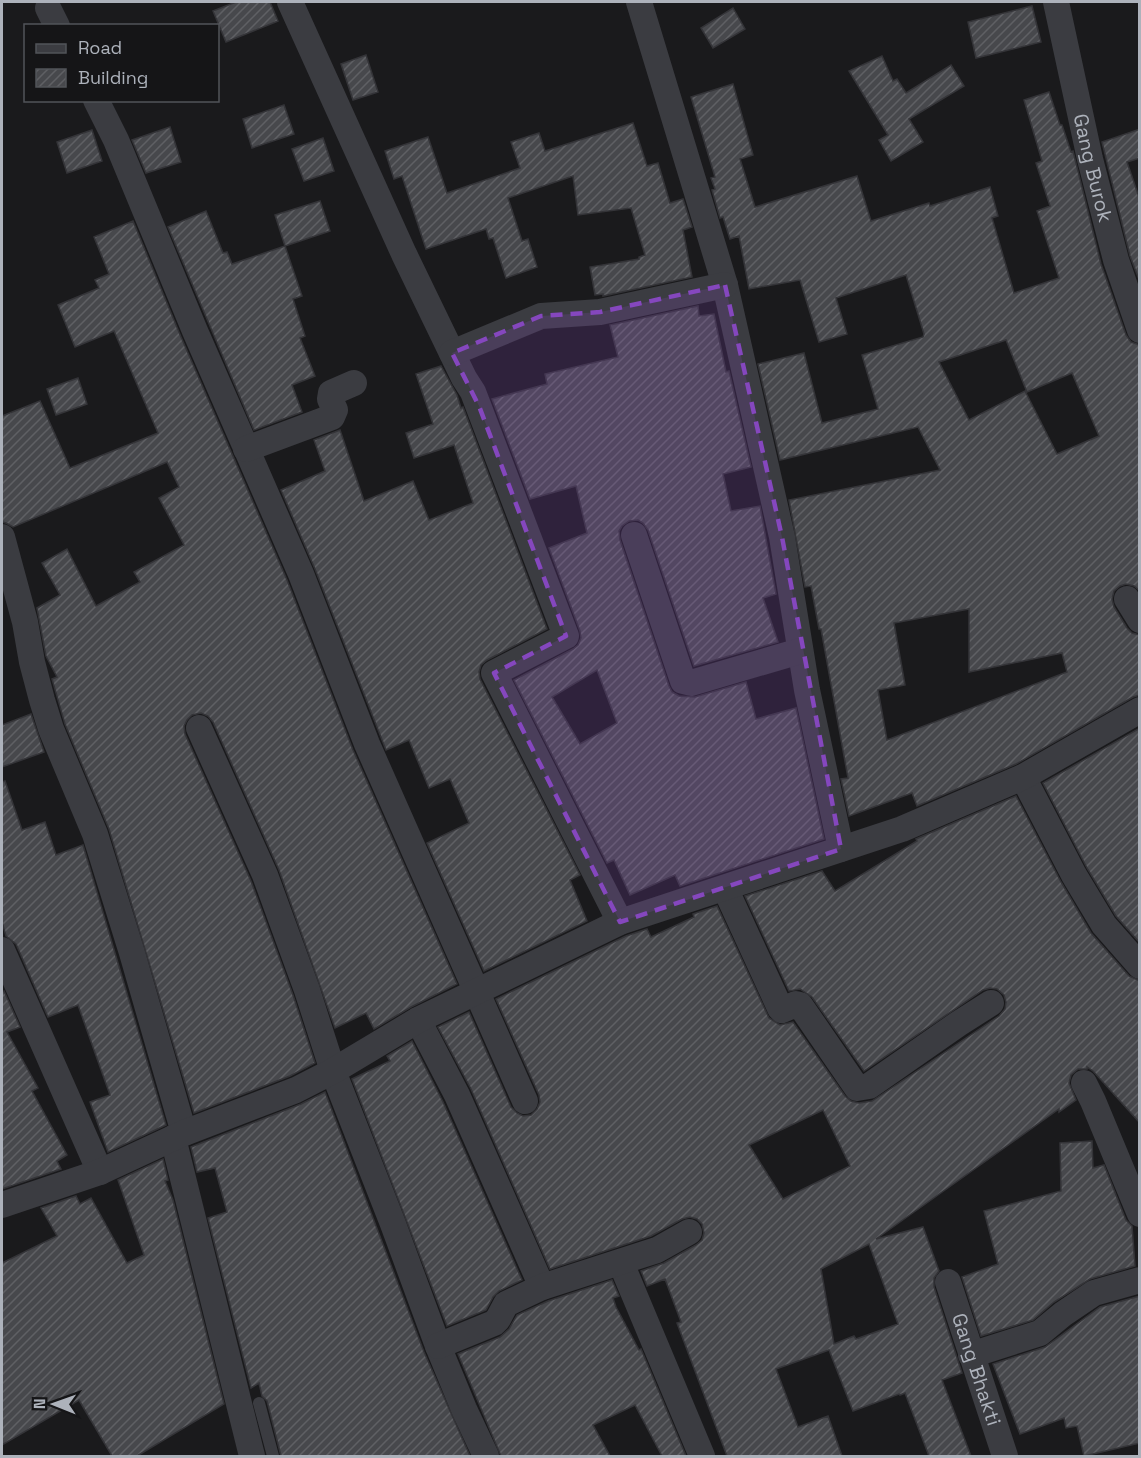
<svg xmlns="http://www.w3.org/2000/svg" width="1141" height="1458" viewBox="0 0 1141 1458" font-family="'Space Grotesk',sans-serif">
<style>
.building{fill:url(#building-hatch);stroke:#343438;stroke-width:1.5;fill-rule:evenodd}
.lines{fill:none;stroke-linecap:round;stroke-linejoin:round}
.service{stroke:#3b3c41;stroke-width:12}
.minor{stroke:#3b3c41;stroke-width:26}
.marked{fill:#8547be;fill-opacity:0.2;stroke:#8547be;stroke-width:4.5;stroke-dasharray:12 8;stroke-linejoin:round}
.labels{text-anchor:middle;dominant-baseline:central;stroke-width:5;stroke-linejoin:round;paint-order:stroke}
.street-label{font-size:20px;fill:#adb2bb;stroke:#151517}
</style>
<defs>
<pattern id="building-hatch" width="6" height="6" patternUnits="userSpaceOnUse" patternTransform="scale(1.5)"><rect width="6" height="6" fill="#47484c"/><path d="M-1 1l2-2M0 6l6-6M5 7l2-2" fill="none" stroke="#5f6064"/></pattern>
</defs>
<rect width="100%" height="100%" fill="#1a1a1c"/>
<!-- building -->
<g class="building">
<path d="M236,2H270L278,21L226,42L213,11Z"/>
<path d="M1032,6L1041,42L976,58L968,22Z"/>
<path d="M733,8L745,29L713,48L701,28Z"/>
<path d="M366,55L378,92L353,100L341,64Z"/>
<path d="M882,56L893,81L897,79L906,93L951,65L964,86L909,119L923,142L891,161L879,140L888,135L849,71Z"/>
<path d="M733,84L753,155L740,159L755,207L857,176L871,221L929,203L930,206L990,187L998,216L992,218L1014,293L1059,278L1037,211L1050,206L1036,163L1042,161L1024,100L1049,92L1060,125H1062L1071,152L1073,151L1101,264L1126,335L1131,342L1140,345V591L1134,586L1126,584L1120,586L1114,591L1112,599L1114,607L1127,628L1132,633L1140,635V695L1133,697L1016,764L917,806L912,793L849,816L841,779L848,778L821,629H819L811,586L805,587L789,500L940,470L918,427L780,460L758,364L804,353L822,423L878,409L862,355L923,337L924,334L906,275L836,298L847,334L819,342L800,280L749,289L739,236L730,239L723,217L720,218L712,190L715,189L711,178L715,177L691,97ZM1006,340L1027,392L1072,373L1099,436L1057,454L1025,391L969,420L939,362ZM969,609V672L1062,653L1067,672L887,740L878,690L905,685L894,623Z"/>
<path d="M284,105L294,134L252,148L243,119Z"/>
<path d="M633,123L647,166L658,163L670,203L683,199L692,227L683,230L692,277L603,296V294L595,295L590,267L639,259V257L645,255L631,208L578,215L573,176L508,198L522,241L528,239L537,267L506,278L493,238L489,239L486,229L426,249L402,176L394,179L385,151L428,137L447,193L520,168L511,142L539,133L545,151Z"/>
<path d="M170,127L181,162L146,173L132,140Z"/>
<path d="M1140,129V158L1127,162L1140,200V282L1130,256L1102,142Z"/>
<path d="M92,130L102,161L67,173L57,142Z"/>
<path d="M323,138L334,171L304,181L292,149Z"/>
<path d="M320,201L330,231L285,246L275,215Z"/>
<path d="M206,211L223,253L227,252L232,264L285,246L302,296L293,299L305,336L300,338L315,376L292,385L302,412L254,430L168,227Z"/>
<path d="M133,221L181,337L287,580L353,750L457,984L411,1007L374,1029L366,1013L335,1028L279,870L213,722L208,716L201,713L192,715L187,720L184,726L185,734L251,881L293,995L315,1063L290,1076L194,1113L109,829L65,724L52,679L57,677L46,656L37,608L60,595L42,563L67,549L96,606L140,582L134,572L184,545L159,498L179,487L167,462L13,527L6,523L2,522V416L40,401L70,468L158,433L114,331L75,347L58,305L99,288L95,280L109,274L94,237Z"/>
<path d="M698,306L699,316L714,314L726,372L729,371L751,467L723,474L731,511L760,506L776,594L763,598L778,642L694,666L648,530L643,523L638,520L629,521L622,526L619,531L620,540L669,686L672,692L679,696L695,697L746,682L756,719L796,708L824,839L680,886L675,875L630,895L614,860L607,863L514,680L573,649L578,645L581,638L580,631L549,548L587,533L576,486L530,499L492,399L547,384L545,374L618,357L610,325ZM597,670L617,723L580,744L552,697Z"/>
<path d="M441,366L457,395L461,408L463,407L547,629L487,660L481,665L479,672L480,679L580,875L570,880L587,921L484,971L427,843L469,823L450,779L429,788L409,740L386,750L315,569L281,490L325,471L314,440L340,430L364,501L413,481L429,520L473,503L454,445L414,458L406,433L433,424L416,374Z"/>
<path d="M78,378L87,404L56,415L47,389Z"/>
<path d="M31,714L44,752L2,767V725Z"/>
<path d="M1140,728V943L1116,916L1087,868L1043,783Z"/>
<path d="M5,781L22,830L45,822L56,855L83,845L166,1125L108,1152L90,1102L110,1095L78,1005L48,1017L16,944L6,936L2,922V782Z"/>
<path d="M1016,796L1061,882L1091,933L1129,976L1140,981V1123L1093,1071L1087,1067V1069H1078L1071,1075L1069,1083L1076,1100L1059,1112V1109L876,1239L923,1227L939,1271L934,1278V1287L962,1373L942,1380L971,1456H929L905,1393L900,1395L899,1394L853,1411L829,1350L776,1369L798,1427L828,1416L842,1456H727L677,1323L681,1322L665,1279L647,1286L641,1271L664,1263L696,1245L702,1240L704,1233L702,1224L697,1219L690,1217L682,1219L651,1236L550,1269L471,1089L438,1027L469,1012L511,1107L517,1113L523,1116L531,1115L537,1109L540,1102L539,1095L496,999L626,936L647,929L651,937L694,917L693,914L717,906L769,1018L780,1025L793,1022L845,1096L851,1101L859,1103L872,1101L999,1016L1005,1009L1006,1002L1004,995L997,989L990,988L983,990L864,1071L812,997L800,989L789,991L745,896L822,871L835,891L917,841L916,839ZM823,1110L850,1166L783,1199L749,1145ZM869,1244L898,1324L856,1339L854,1336L834,1344L821,1269Z"/>
<path d="M4,991L20,1027L7,1032L38,1088L32,1091L67,1155L57,1161L61,1169L2,1189V992Z"/>
<path d="M412,1041L443,1102L522,1280L499,1291L493,1297L486,1310L447,1326L352,1079L390,1061L387,1056Z"/>
<path d="M325,1092L424,1352L470,1456H281L267,1401L262,1396L259,1383L251,1388L208,1218L227,1212L215,1168L197,1172L191,1147L301,1104Z"/>
<path d="M1092,1141L1093,1168L1104,1165L1126,1220L1132,1226L1135,1266L1090,1279L1054,1302L1033,1320L981,1336L962,1277L998,1264L984,1211L1061,1191L1060,1143Z"/>
<path d="M163,1159L168,1180L165,1181L173,1200L224,1404L137,1456H112L79,1400L2,1445V1263L57,1236L41,1208L76,1196L80,1204L91,1198L127,1263L144,1255L118,1180Z"/>
<path d="M612,1280L619,1296L613,1298L616,1307L639,1350L641,1349L686,1456H662L635,1405L593,1425L610,1456H501L458,1354L500,1337L509,1329L517,1315L548,1301Z"/>
<path d="M1140,1296V1443L1084,1456L1077,1426L1066,1428L1064,1418L1020,1434L993,1364L1045,1347L1100,1307Z"/>
</g>
<g class="lines">
<!-- service -->
<path class="service" d="M259,1403L273,1456"/>
<!-- minor -->
<g class="minor">
<path d="M290,2L404,254L464,378L473,392L566,636L494,673L620,922"/>
<path d="M639,2L725,285L782,537L807,690L841,849"/>
<path id="s1" d="M1056,2L1090,159L1116,260L1140,330"/>
<path d="M48,8L57,26"/>
<path d="M96,100L116,140L195,331L301,574L367,744L525,1101"/>
<path d="M452,353L541,316L600,312L725,285"/>
<path d="M246,449L332,417L335,410L330,399L331,393L354,383"/>
<path d="M634,535L683,681L691,683L800,651"/>
<path d="M2,537L25,622L32,662L42,700L51,729L95,834L132,953L184,1133"/>
<path d="M1127,599L1140,620"/>
<path d="M199,728L265,875L307,990L333,1071L393,1224L438,1346L464,1409L486,1456"/>
<path d="M1023,777L1074,875L1104,925L1140,966"/>
<path d="M725,888L780,1008L782,1010L796,1004L800,1005L857,1088L869,1086L958,1024L991,1003"/>
<path d="M2,950L100,1172"/>
<path d="M418,1020L457,1095L542,1287"/>
<path d="M1084,1083L1093,1101L1140,1214"/>
<path d="M173,1138L252,1456"/>
<path d="M2,1205L100,1172L184,1133L296,1090L333,1071L418,1020L620,922L902,829L1023,777L1140,710"/>
<path d="M621,1263L702,1456"/>
<path id="s2" d="M948,1282L1005,1456"/>
<path d="M438,1346L494,1323L498,1319L506,1304L542,1287L657,1250L689,1232"/>
<path d="M971,1355L1040,1333L1063,1314L1094,1293L1140,1280"/>
</g>
</g>
<!-- marked area -->
<path class="marked" d="M725,285L782,537L841,849L620,922L494,673L566,636L479,406L452,353L541,316L600,312Z"/>
<g class="labels">
<!-- street labels -->
<g class="street-label">
<text stroke="none"><textPath href="#s1" startOffset="170">Gang Burok</textPath></text>
<text stroke="none"><textPath href="#s2" startOffset="92">Gang Bhakti</textPath></text>
</g>
</g>
<!-- border -->
<rect width="1141" height="1458" fill="none" stroke="#adb2bb" stroke-width="6"/>
<!-- legend -->
<rect x="24" y="24" width="195" height="78" fill="#151517" stroke="#525459" stroke-width="1.5"/>
<rect x="36" y="44" width="30" height="9" fill="#3b3c41" stroke="#525459" stroke-width="1.5"/>
<text x="78" y="54" font-size="18" fill="#adb2bb">Road</text>
<rect x="36" y="69" width="30" height="18" fill="url(#building-hatch)" stroke="#525459" stroke-width="1.5"/>
<text x="78" y="84" font-size="18" fill="#adb2bb">Building</text>
<!-- north arrow -->
<g transform="translate(54 1404) rotate(271)" stroke="#151517" stroke-width="4.5" paint-order="stroke">
<path d="M0-4.5L10 22L0 15L-10 22Z" fill="#adb2bb"/>
<text y="-9" font-size="16" font-weight="bold" text-anchor="middle" fill="#adb2bb">N</text>
</g>
</svg>
